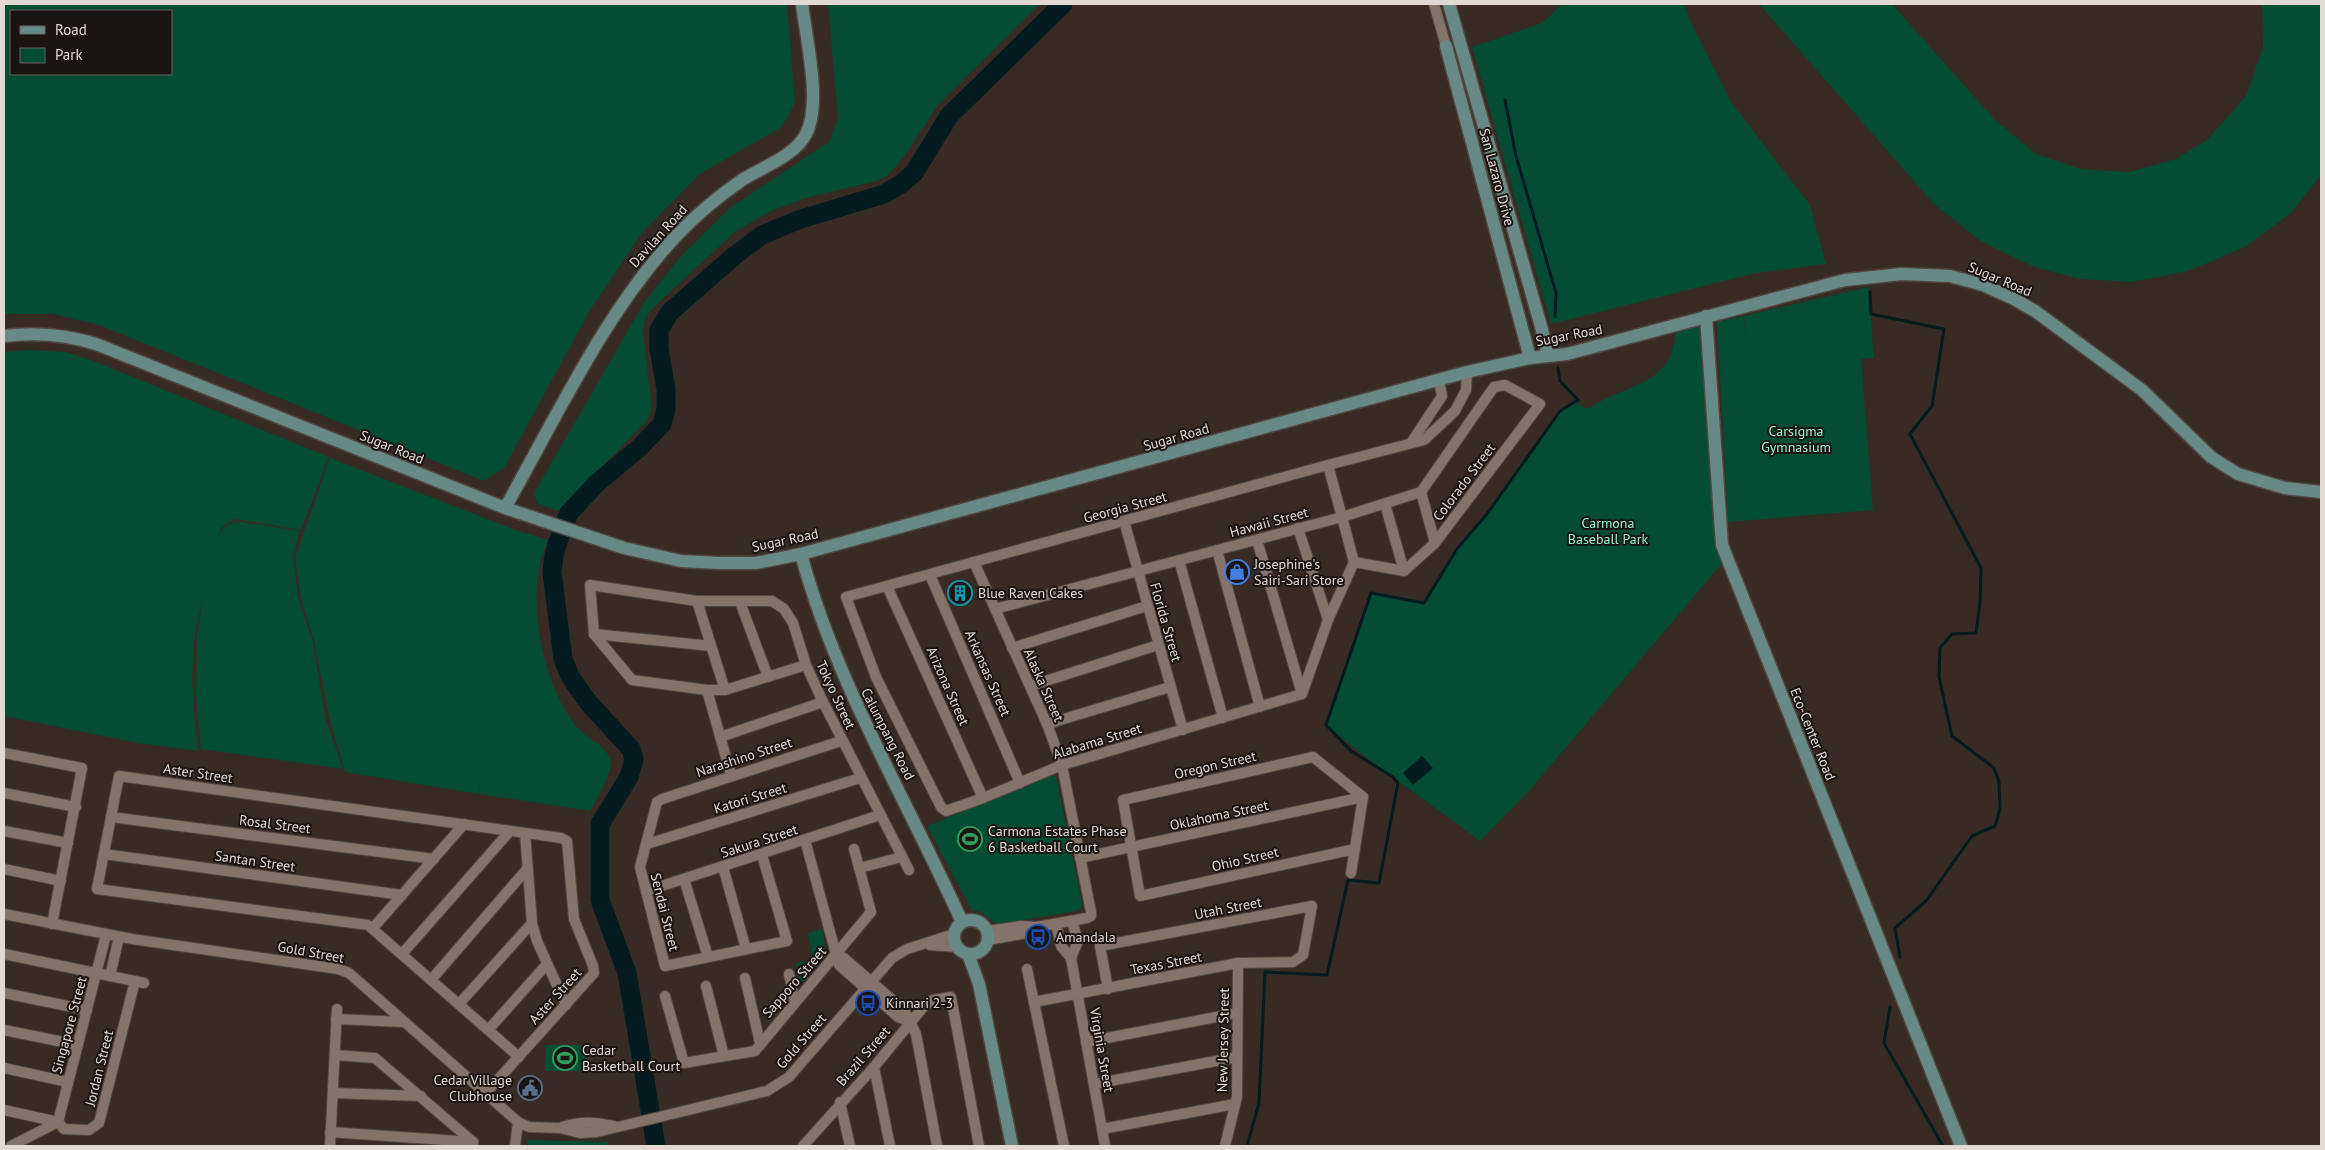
<svg xmlns="http://www.w3.org/2000/svg" width="2325" height="1150" viewBox="0 0 2325 1150" font-family="'PT Sans',sans-serif">
<style>
.green{fill:#054c35;fill-rule:evenodd}
.water{fill:#041c20}
.lines{fill:none;stroke-linecap:round;stroke-linejoin:round}
.stream{stroke:#041c20;stroke-width:3}
.river{stroke:#041c20;stroke-width:19}
.street-casing{stroke:#524641;stroke-width:12}
.secondary-casing{stroke:#524641;stroke-width:15}
.street{stroke:#83736b;stroke-width:10}
.secondary{stroke:#678a86;stroke-width:12}
.labels{text-anchor:middle;dominant-baseline:central;stroke-width:4;stroke-linejoin:round;paint-order:stroke}
.street-label{font-size:14px;fill:#e2d9d5;stroke:#1a1412}
.park-label{font-size:14px;fill:#96f5cc;stroke:#1a1412}
.poi-label{font-size:14px;fill:#e2d9d5;stroke:#1a1412;text-anchor:start}
</style>
<rect width="100%" height="100%" fill="#382a24"/>
<!-- green -->
<g class="green">
<path d="M4,4H787L795,103L782,127L700,174L642,233L589,312L504,468L484,481L99,325L53,314H4ZM11,11H171V74H11Z"/>
<path d="M828,4H1040L938,105L904,157L888,175L876,181L806,198L771,211L735,232L656,305L645,317L643,331L652,409L647,421L558,511L538,504L534,493L645,301L683,254L730,208L829,142L838,119Z"/>
<path d="M1562,4H1684L1690,21L1731,102L1810,205L1826,264L1756,273L1551,324L1472,47L1542,23Z"/>
<path d="M1759,4H1892L1996,121L2036,154L2081,169L2129,172L2176,159L2208,139L2246,96L2263,47L2262,4H2321V175L2291,213L2245,247L2188,271L2132,282L2080,279L2034,267L1982,242L1934,204Z"/>
<path d="M1868,287L1874,358L1861,359L1873,510L1728,522L1717,322L1743,316L1745,337L1744,316Z"/>
<path d="M1699,326L1719,543L1724,561L1529,791L1480,841C1429,802 1375,767 1327,725L1372,594L1425,605L1458,549L1487,515L1561,412L1576,403L1588,409C1623,384 1674,386 1675,332Z"/>
<path d="M26,350L66,352L91,360L329,457L301,530L235,519L221,528L217,543L222,529L236,521L300,531L293,557L298,597L313,642L325,717L343,769L201,749L196,698L197,636L203,601C187,649 193,702 198,751L138,743L4,716V352Z"/>
<path d="M330,458L513,529L548,540C545,549 540,559 539,569C531,620 544,682 575,725C584,737 605,744 610,759C614,772 596,800 590,811L480,794L479,784V794L345,772L329,717L315,645L301,598L295,558Z"/>
<path d="M1053,775L1056,777L1082,903L1081,908L1077,911L997,924L979,911H972L927,826Z"/>
<path d="M822,929L826,950L800,985L796,963L813,960L808,933Z"/>
<path d="M545,1045H586L585,1071H545Z"/>
<path d="M528,1140L608,1142L609,1146H527Z"/>
</g>
<!-- water -->
<path class="water" d="M1422,756L1433,768L1413,785L1403,773Z"/>
<g class="lines">
<!-- stream -->
<g class="stream">
<path d="M1505,100L1516,156L1556,293L1555,317"/>
<path d="M1870,292L1871,314L1944,329L1932,406L1910,434L1981,568L1980,602L1976,633L1952,634L1940,648L1939,677L1952,736L1994,768L1999,782L2000,809L1995,826L1972,836L1926,901L1895,928L1900,957"/>
<path d="M1890,1007L1884,1043L1943,1146"/>
<path d="M1247,1146L1259,1103L1265,972L1327,975L1348,880L1379,883L1398,783L1393,777L1351,751L1326,725L1371,593L1424,603L1457,549L1487,514L1560,411L1578,400L1560,381L1558,368"/>
</g>
<!-- river -->
<path class="river" d="M656,1146L627,973L600,900V824L629,777L634,759L631,749L588,702L578,688L570,676L563,659L552,572L554,555L558,542L569,513L597,483L639,448L662,424L666,409V389L659,349V330L670,312L734,256L762,235L798,220L884,194L901,184L914,173L949,116L1063,4"/>
<defs>
<g id="street">
<path d="M1434,4L1446,46"/>
<path d="M1411,443L1442,396L1439,380"/>
<path d="M1328,465L1354,562"/>
<path d="M1421,492L1435,543"/>
<path d="M1385,504L1404,571"/>
<path d="M1124,521L1183,730"/>
<path d="M1298,528L1328,620"/>
<path d="M1257,540L1302,694"/>
<path d="M1217,550L1260,707"/>
<path d="M1179,560L1223,718"/>
<path d="M974,562L1047,724L1062,765L1091,912V916L1087,918L1036,927L1021,926L987,931"/>
<path d="M1404,571L1354,562L1328,620L1302,694L1062,765L983,798L946,811L941,807L876,677L846,597L1328,465L1424,440L1455,411L1466,390L1467,372"/>
<path d="M930,575L1020,783"/>
<path d="M887,586L983,798"/>
<path d="M697,601L725,690"/>
<path d="M740,602L768,677"/>
<path d="M995,609L1342,517L1421,492L1494,387L1505,385L1540,404L1435,543L1404,571"/>
<path d="M594,634L711,646"/>
<path d="M1012,648L1147,606"/>
<path d="M806,665L725,690H707L632,680L594,634L590,585L697,601H772L784,609L793,623L806,665L823,702L909,870"/>
<path d="M1030,686L1158,645"/>
<path d="M707,690L731,775"/>
<path d="M1047,724L1170,687"/>
<path d="M720,737L823,702"/>
<path d="M4,753L82,768L52,924"/>
<path d="M4,793L76,807"/>
<path d="M111,817L434,859"/>
<path d="M4,831L68,843"/>
<path d="M525,833L532,923L537,941L566,1005"/>
<path d="M805,840L839,965L898,1017L910,1022"/>
<path d="M647,844L860,778"/>
<path d="M104,854L402,895"/>
<path d="M762,855L787,941L665,966L640,867L657,802L662,799L841,741"/>
<path d="M1080,858L1363,797"/>
<path d="M723,867L746,949"/>
<path d="M859,868L902,857"/>
<path d="M4,869L61,881"/>
<path d="M1351,873L1363,797L1313,757L1123,800L1140,896L1355,849"/>
<path d="M684,879L708,957"/>
<path d="M646,891L880,815"/>
<path d="M4,914L132,939L338,969L349,973L518,1122L529,1127L560,1128L580,1133L597,1132L767,1091L789,1077L892,958L907,949L954,934"/>
<path d="M1056,924L1061,946L1071,958L1105,1146"/>
<path d="M373,928L464,824"/>
<path d="M988,940L1022,934L1035,927"/>
<path d="M930,945L957,947"/>
<path d="M4,954L144,983"/>
<path d="M402,954L510,831"/>
<path d="M837,955L844,958L904,1010L916,1034L937,1146"/>
<path d="M1071,958L1078,941L1072,921"/>
<path d="M1027,969L1064,1146"/>
<path d="M789,974L795,1002"/>
<path d="M110,976L119,937"/>
<path d="M745,978L760,1043"/>
<path d="M431,980L527,869"/>
<path d="M706,986L724,1056"/>
<path d="M4,993L87,1010"/>
<path d="M665,996L684,1063L755,1051L871,912L854,849"/>
<path d="M1034,1002L1238,963L1293,962L1303,955L1312,906L1100,946L1108,989"/>
<path d="M459,1004L532,923"/>
<path d="M336,1019L404,1022"/>
<path d="M489,1029L547,964"/>
<path d="M4,1030L78,1045"/>
<path d="M1086,1042L1237,1013"/>
<path d="M335,1055L375,1058L473,1142V1146"/>
<path d="M874,1067L890,1146"/>
<path d="M4,1068L68,1082"/>
<path d="M1094,1084L1237,1057"/>
<path d="M333,1093L421,1096"/>
<path d="M486,1093L594,973L593,966L574,919L567,841L561,838L119,776L97,889L368,925L519,1057"/>
<path d="M840,1102L850,1146"/>
<path d="M4,1110L58,1122"/>
<path d="M58,1122L106,935"/>
<path d="M58,1122L64,1129L89,1130L99,1123L135,981"/>
<path d="M562,1127C581,1121 595,1122 614,1126"/>
<path d="M1102,1129L1235,1104"/>
<path d="M330,1132L473,1142"/>
<path d="M11,1146L58,1122"/>
<path d="M330,1146L337,1009"/>
<path d="M515,1146L518,1122"/>
<path d="M803,1146L874,1067L925,1005L933,1000L951,997L979,1146"/>
<path d="M1225,1146L1237,1097L1238,963"/>
</g>
<g id="secondary">
<path d="M1449,4L1542,330L1548,356"/>
<path d="M1446,46L1530,358"/>
<path d="M1706,316L1722,545L1961,1146"/>
<path d="M4,336C36,332 64,334 96,344L505,508L624,548L681,561L719,563H756L801,554L1467,372L1530,358L1567,354L1845,280L1902,274L1950,276L1983,285L2014,299L2035,311L2142,390L2211,457L2238,474L2285,488L2321,492"/>
<path d="M505,508C557,416 606,310 678,234C698,213 719,196 742,180C762,167 794,157 806,134C822,104 806,38 802,4"/>
<path d="M801,554C836,684 907,800 962,922"/>
<circle cx="971" cy="937" r="17"/>
<path d="M968,954L979,984L1012,1146"/>
</g>
</defs>
<!-- street casing -->
<use href="#street" class="street-casing"/>
<!-- secondary casing -->
<use href="#secondary" class="secondary-casing"/>
<!-- street -->
<use href="#street" class="street"/>
<!-- secondary -->
<use href="#secondary" class="secondary"/>
</g>
<!-- icons -->
<defs>
<symbol id="shop-ring" viewBox="-11 -11 22 22"><circle r="9.5" fill="#1a1412" stroke="#3f7fe0" stroke-width="1.5"/><path d="M-5-2.5h2.3a2.7 3.5 0 0 1 5.4 0H5L5.5 6h-11ZM-1.5-2.5h3a1.5 2.3 0 0 0-3 0Z" fill="#3f7fe0"/></symbol>
<symbol id="building-ring" viewBox="-11 -11 22 22"><circle r="9.5" fill="#1a1412" stroke="#0f9aa8" stroke-width="1.5"/><path d="M-4-6H4V6H1V3H-1V6H-4ZM-2.5-4.3h1.7v1.8h-1.7ZM.8-4.3h1.7v1.8H.8ZM-2.5-1h1.7V.8h-1.7ZM.8-1h1.7V.8H.8Z" fill="#0f9aa8"/></symbol>
<symbol id="stadium-ring" viewBox="-11 -11 22 22"><circle r="9.5" fill="#1a1412" stroke="#2e9e5b" stroke-width="1.5"/><path d="M0-5a6.5 5 0 1 0 0 10a6.5 5 0 1 0 0-10ZM-3.5-1.8h7v3.6h-7Z" fill="#2e9e5b"/></symbol>
<symbol id="bus-ring" viewBox="-11 -11 22 22"><circle r="9.5" fill="#1a1412" stroke="#1a4fb4" stroke-width="1.5"/><path d="M-5-6H5V4H4V6H2V4H-2V6H-4V4H-5ZM-3.5-4V0h7V-4ZM-3.5 1.2v1.5H-2V1.2ZM2 1.2v1.5H3.5V1.2Z" fill="#1a4fb4"/></symbol>
<symbol id="civic-ring" viewBox="-11 -11 22 22"><circle r="9.5" fill="#1a1412" stroke="#5c6f8a" stroke-width="1.5"/><path d="M-.6-6.5H3V-4.5H.6V-3L4-1V1h2V6H-6V1h2V-1L-.6-3ZM-1.2 2.5V6h2.4V2.5Z" fill="#5c6f8a"/></symbol>
</defs>
<g fill-rule="evenodd">
<use href="#shop-ring" x="1223" y="558" width="28" height="28"/>
<use href="#building-ring" x="946" y="579" width="28" height="28"/>
<use href="#stadium-ring" x="956" y="825" width="28" height="28"/>
<use href="#bus-ring" x="1024" y="923" width="28" height="28"/>
<use href="#bus-ring" x="854" y="989" width="28" height="28"/>
<use href="#stadium-ring" x="551" y="1044" width="28" height="28"/>
<use href="#civic-ring" x="516" y="1074" width="28" height="28"/>
</g>
<g class="labels">
<!-- street labels -->
<g class="street-label">
<text transform="translate(1497 177) rotate(75)">San Lazaro Drive</text>
<text transform="translate(658 236) rotate(-48)">Davilan Road</text>
<text transform="translate(2000 279) rotate(23)">Sugar Road</text>
<text transform="translate(1569 335) rotate(-11)">Sugar Road</text>
<text transform="translate(1176 437) rotate(-16)">Sugar Road</text>
<text transform="translate(392 447) rotate(22)">Sugar Road</text>
<text transform="translate(1464 482) rotate(-53)">Colorado Street</text>
<text transform="translate(1125 507) rotate(-15)">Georgia Street</text>
<text transform="translate(1269 522) rotate(-15)">Hawaii Street</text>
<text transform="translate(785 540) rotate(-12)">Sugar Road</text>
<text transform="translate(1166 622) rotate(74)">Florida Street</text>
<text transform="translate(988 673) rotate(66)">Arkansas Street</text>
<text transform="translate(1044 685) rotate(66)">Alaska Street</text>
<text transform="translate(948 686) rotate(66)">Arizona Street</text>
<text transform="translate(836 695) rotate(65)">Tokyo Street</text>
<text transform="translate(888 734) rotate(63)">Calumpang Road</text>
<text transform="translate(1813 734) rotate(68)">Eco-Center Road</text>
<text transform="translate(1097 741) rotate(-17)">Alabama Street</text>
<text transform="translate(744 757) rotate(-18)">Narashino Street</text>
<text transform="translate(1215 765) rotate(-13)">Oregon Street</text>
<text transform="translate(198 773) rotate(8)">Aster Street</text>
<text transform="translate(750 798) rotate(-17)">Katori Street</text>
<text transform="translate(1219 815) rotate(-12)">Oklahoma Street</text>
<text transform="translate(275 824) rotate(7)">Rosal Street</text>
<text transform="translate(759 841) rotate(-18)">Sakura Street</text>
<text transform="translate(1245 859) rotate(-13)">Ohio Street</text>
<text transform="translate(255 861) rotate(8)">Santan Street</text>
<text transform="translate(1228 908) rotate(-11)">Utah Street</text>
<text transform="translate(665 912) rotate(76)">Sendai Street</text>
<text transform="translate(311 952) rotate(10)">Gold Street</text>
<text transform="translate(1166 963) rotate(-11)">Texas Street</text>
<text transform="translate(794 982) rotate(-49)">Sapporo Street</text>
<text transform="translate(555 996) rotate(-48)">Aster Street</text>
<text transform="translate(69 1025) rotate(-75)">Singapore Street</text>
<text transform="translate(1223 1040) rotate(-89)">New Jersey Street</text>
<text transform="translate(801 1041) rotate(-49)">Gold Street</text>
<text transform="translate(1102 1050) rotate(80)">Virginia Street</text>
<text transform="translate(863 1056) rotate(-49)">Brazil Street</text>
<text transform="translate(99 1068) rotate(-76)">Jordan Street</text>
</g>
<!-- park labels -->
<g class="park-label">
<text x="1796" y="431">Carsigma<tspan x="1796" dy="16">Gymnasium</tspan></text>
<text x="1608" y="523">Carmona<tspan x="1608" dy="16">Baseball Park</tspan></text>
</g>
<!-- poi labels -->
<g class="poi-label">
<text x="1254" y="564">Josephine's<tspan x="1254" dy="16">Sairi-Sari Store</tspan></text>
<text x="978" y="593">Blue Raven Cakes</text>
<text x="988" y="831">Carmona Estates Phase<tspan x="988" dy="16">6 Basketball Court</tspan></text>
<text x="1056" y="937">Amandala</text>
<text x="886" y="1003">Kinnari 2-3</text>
<text x="582" y="1050">Cedar<tspan x="582" dy="16">Basketball Court</tspan></text>
<text x="512" y="1080" text-anchor="end">Cedar Village<tspan x="512" dy="16">Clubhouse</tspan></text>
</g>
</g>
<!-- border -->
<rect width="2325" height="1150" fill="none" stroke="#e2d9d5" stroke-width="10"/>
<!-- legend -->
<rect x="10" y="10" width="162" height="65" fill="#1a1412" stroke="#6a6360"/>
<rect x="20" y="26" width="25" height="8" fill="#678a86" stroke="#6a6360"/>
<text x="55" y="35" font-size="15" fill="#e2d9d5">Road</text>
<rect x="20" y="48" width="25" height="15" fill="#054c35" stroke="#6a6360"/>
<text x="55" y="60" font-size="15" fill="#e2d9d5">Park</text>
</svg>
